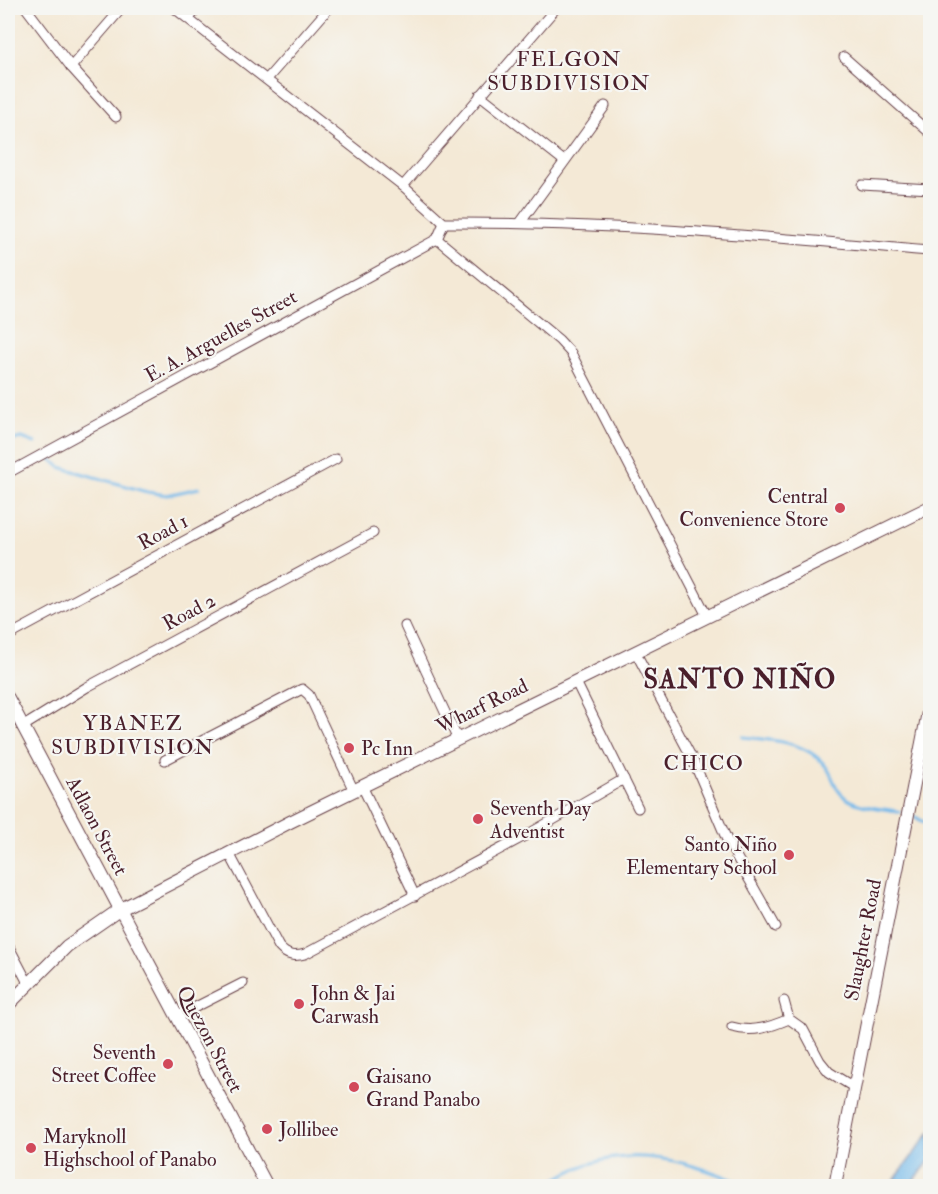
<svg xmlns="http://www.w3.org/2000/svg" width="938" height="1194" viewBox="0 0 938 1194" font-family="'IM FELL Double Pica',serif">
<style>
.water{fill:#73b9ea;stroke:#5e6c8a;stroke-width:1.5}
.lines{fill:none;stroke-linecap:round;stroke-linejoin:round}
.stream{stroke:#73b9ea;stroke-width:3}
.street-casing{stroke:#643d45;stroke-width:11}
.secondary-casing{stroke:#643d45;stroke-width:14}
.street{stroke:#fff;stroke-width:9}
.secondary{stroke:#fff;stroke-width:12}
.poi-dot{fill:#d1495b;stroke:#f6f6f2;stroke-width:2}
.labels{text-anchor:middle;dominant-baseline:central;stroke-width:4.5;stroke-linejoin:round;paint-order:stroke}
.street-label{font-size:20px;fill:#4a1f2b;stroke:#f6f6f2}
.poi-label{font-size:20px;fill:#4a1f2b;stroke:#f6f6f2;text-anchor:start}
.neighbourhood-label{font-size:21px;letter-spacing:1.5px;fill:#4a1f2b;stroke:#f6f6f2}
.district-label{font-size:26px;font-weight:bold;letter-spacing:1.5px;fill:#4a1f2b;stroke:#f6f6f2}
</style>
<rect width="100%" height="100%" fill="#f6f6f2"/>
<filter id="ink" filterUnits="userSpaceOnUse"><feTurbulence type="fractalNoise" baseFrequency=".0167" numOctaves="2"/><feDisplacementMap in="SourceGraphic" scale="12" xChannelSelector="R" yChannelSelector="G"/><feConvolveMatrix kernelMatrix="1 2 1 2 8 2 1 2 1" color-interpolation-filters="sRGB"/></filter>
<filter id="wash" filterUnits="userSpaceOnUse"><feTurbulence type="fractalNoise" baseFrequency=".008" numOctaves="4" result="noise"/><feDisplacementMap in="SourceGraphic" scale="24" xChannelSelector="R" yChannelSelector="G"/><feGaussianBlur stdDeviation="1.35" result="paint"/><feColorMatrix in="noise" values="0 0 0 0 0 0 0 0 0 0 0 0 0 0 0 0 0 1.4 0 .05"/><feComposite in="paint" operator="in"/></filter>
<g filter="url(#wash)">
<rect width="100%" height="100%" fill="#f4e9d6"/>
<!-- water -->
<path class="water" d="M930,1132V1160L910,1186H890Z"/>
<g class="lines">
<!-- stream -->
<g class="stream">
<path d="M8,441L22,438L35,443"/>
<path d="M51,459L60,467L147,492L167,495L199,488"/>
<path d="M743,737C772,740 808,741 827,768C834,778 835,791 846,798C860,808 883,808 900,812"/>
<path d="M914,816L930,826"/>
<path d="M546,1186C613,1138 679,1157 748,1186"/>
</g>
</g>
</g>
<g filter="url(#ink)">
<g class="lines">
<defs>
<g id="street">
<path d="M26,8L71,67L116,117"/>
<path d="M174,8L403,186L444,223C606,222 769,237 930,251"/>
<path d="M189,18L198,8"/>
<path d="M844,57L930,133"/>
<path d="M71,67L122,8"/>
<path d="M267,79L329,8"/>
<path d="M480,95L564,161"/>
<path d="M862,185L930,189"/>
<path d="M403,186L556,8"/>
<path d="M520,223L605,106"/>
<path d="M437,239L559,340L571,353L707,616"/>
<path d="M8,473L437,239L444,223"/>
<path d="M405,626L458,740"/>
<path d="M8,636L336,459"/>
<path d="M636,653L693,760L727,840L776,927"/>
<path d="M576,682L638,808"/>
<path d="M22,727L87,687L373,533"/>
<path d="M165,760L302,689L309,695L354,791"/>
<path d="M362,786L415,896"/>
<path d="M229,853L279,947C287,956 294,957 305,954L532,832L624,779"/>
<path d="M8,945L28,983"/>
<path d="M784,1001L789,1019L803,1029L820,1061L829,1072L855,1088"/>
<path d="M176,1017L243,983"/>
<path d="M732,1027C753,1033 770,1027 789,1019"/>
</g>
<g id="secondary">
<path d="M8,698L267,1186"/>
<path d="M8,1005L67,946L119,910L290,822L930,507"/>
<path d="M835,1186L930,702"/>
</g>
</defs>
<!-- street casing -->
<use href="#street" class="street-casing"/>
<!-- secondary casing -->
<use href="#secondary" class="secondary-casing"/>
<!-- street -->
<use href="#street" class="street"/>
<!-- secondary -->
<use href="#secondary" class="secondary"/>
</g>
</g>
<!-- markers -->
<g class="poi-dot">
<circle cx="840" cy="508" r="6"/>
<circle cx="349" cy="748" r="6"/>
<circle cx="478" cy="819" r="6"/>
<circle cx="789" cy="855" r="6"/>
<circle cx="299" cy="1004" r="6"/>
<circle cx="168" cy="1064" r="6"/>
<circle cx="354" cy="1087" r="6"/>
<circle cx="267" cy="1129" r="6"/>
<circle cx="31" cy="1148" r="6"/>
</g>
<g class="labels">
<!-- street labels -->
<g class="street-label">
<text transform="translate(221 336) rotate(-29)">E. A. Arguelles Street</text>
<text transform="translate(163 532) rotate(-28)">Road 1</text>
<text transform="translate(189 612) rotate(-28)">Road 2</text>
<text transform="translate(482 706) rotate(-26)">Wharf Road</text>
<text transform="translate(97 826) rotate(62)">Adlaon Street</text>
<text transform="translate(863 940) rotate(-79)">Slaughter Road</text>
<text transform="translate(210 1039) rotate(62)">Quezon Street</text>
</g>
<!-- poi labels -->
<g class="poi-label">
<text x="828" y="496" text-anchor="end">Central<tspan x="828" dy="23">Convenience Store</tspan></text>
<text x="361" y="748">Pc Inn</text>
<text x="490" y="808">Seventh Day<tspan x="490" dy="23">Adventist</tspan></text>
<text x="777" y="844" text-anchor="end">Santo Niño<tspan x="777" dy="23">Elementary School</tspan></text>
<text x="311" y="993">John &amp; Jai<tspan x="311" dy="23">Carwash</tspan></text>
<text x="156" y="1052" text-anchor="end">Seventh<tspan x="156" dy="23">Street Coffee</tspan></text>
<text x="366" y="1076">Gaisano<tspan x="366" dy="23">Grand Panabo</tspan></text>
<text x="279" y="1129">Jollibee</text>
<text x="43" y="1136">Maryknoll<tspan x="43" dy="23">Highschool of Panabo</tspan></text>
</g>
<!-- neighbourhood labels -->
<g class="neighbourhood-label">
<text x="569" y="59">FELGON<tspan x="569" dy="24">SUBDIVISION</tspan></text>
<text x="133" y="723">YBANEZ<tspan x="133" dy="24">SUBDIVISION</tspan></text>
<text x="704" y="763">CHICO</text>
</g>
<!-- district labels -->
<g class="district-label">
<text x="740" y="680">SANTO NIÑO</text>
</g>
</g>
<!-- margin -->
<rect width="938" height="1194" fill="none" stroke="#f6f6f2" stroke-width="30"/>
</svg>
